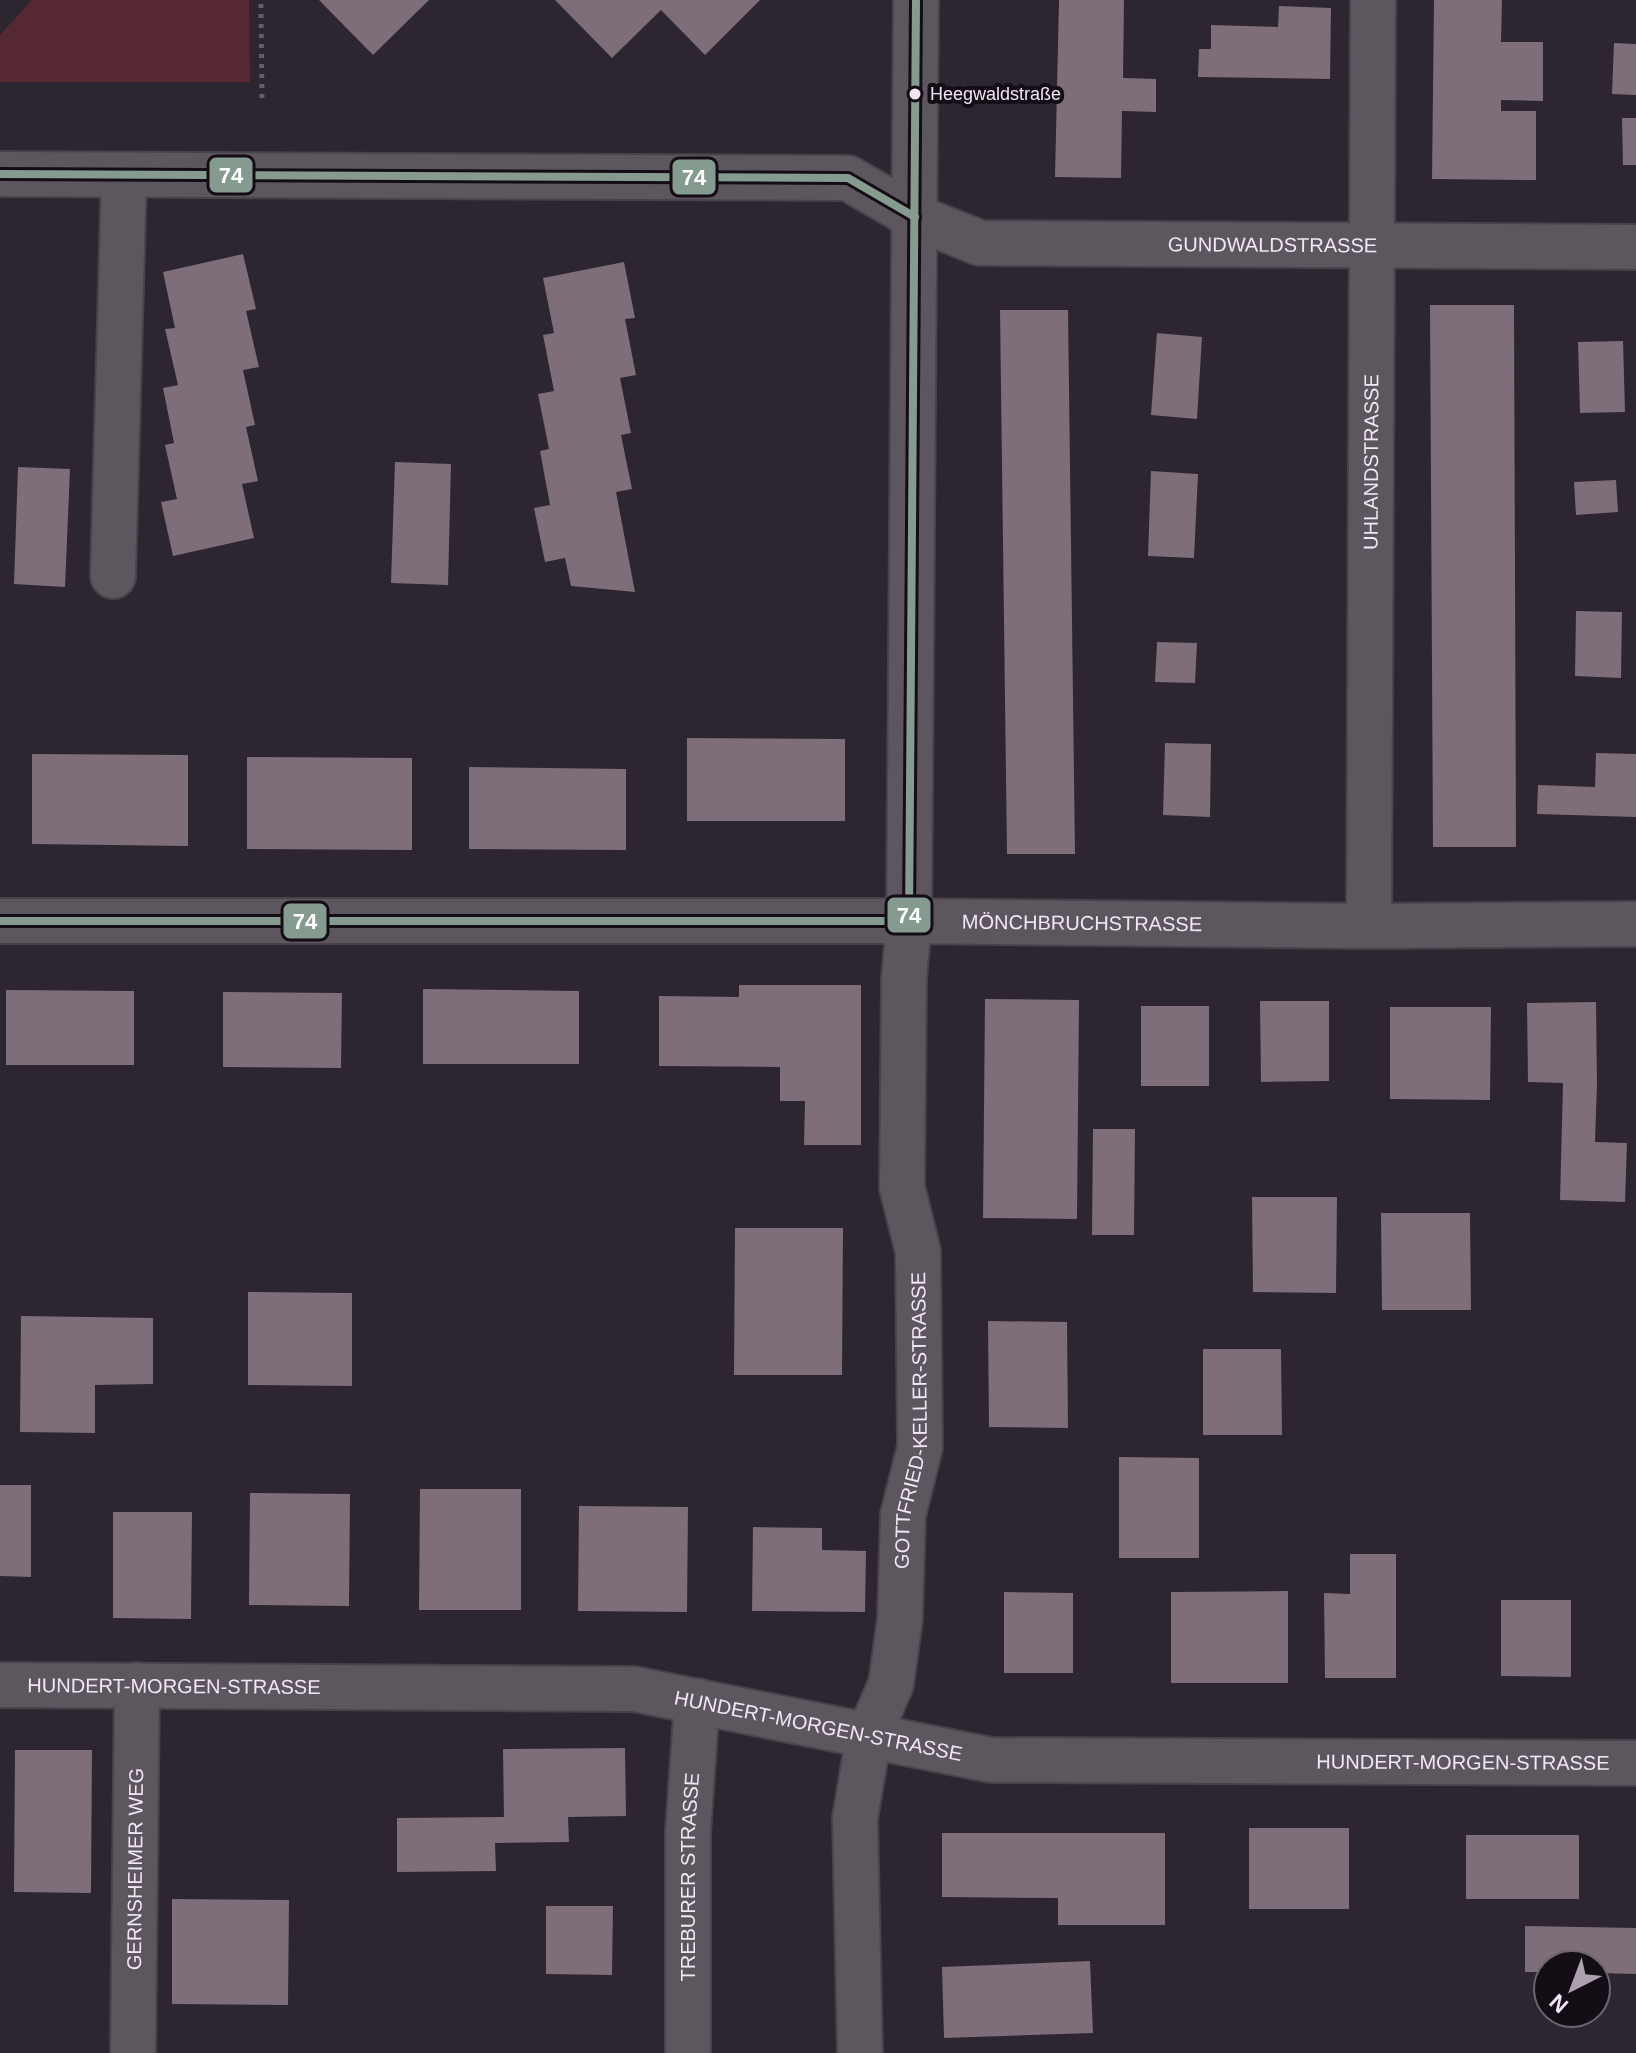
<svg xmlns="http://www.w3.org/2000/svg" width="1636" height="2053" viewBox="0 0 1636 2053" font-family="Helvetica,sans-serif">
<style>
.green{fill:#562932}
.building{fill:#7d6e79}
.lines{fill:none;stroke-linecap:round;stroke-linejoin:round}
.minor-casing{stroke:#49424b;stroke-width:48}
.path{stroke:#635d65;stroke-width:5;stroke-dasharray:4 6;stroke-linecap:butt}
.minor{stroke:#5d565f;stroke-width:44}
.bus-1-casing{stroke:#140d16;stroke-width:14}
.bus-1{stroke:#869b90;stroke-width:8}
.bus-dot{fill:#f1e6f3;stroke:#140d16;stroke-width:3}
.labels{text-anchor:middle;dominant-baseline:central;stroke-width:8;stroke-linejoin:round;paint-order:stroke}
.bus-label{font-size:18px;fill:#f1e6f3;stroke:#140d16;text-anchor:start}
.street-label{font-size:20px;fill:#f1e6f3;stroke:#140d16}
.line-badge{stroke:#140d16;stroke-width:3}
.badge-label{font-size:22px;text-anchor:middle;font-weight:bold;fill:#fff}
</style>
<rect width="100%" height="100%" fill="#2d252f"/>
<!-- green -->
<path class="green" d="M32,0H249L250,82H0V35Z"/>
<!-- building -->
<g class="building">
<path d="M319,0H429L373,55Z"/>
<path d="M555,0H760L705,55L661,10L612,58Z"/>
<path d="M1059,0H1124L1123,78L1156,79V112L1122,111L1121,178L1055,177Z"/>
<path d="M1434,0H1502L1501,42H1543V101L1501,100V111H1536V180L1432,179Z"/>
<path d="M1279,6L1331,8L1330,79L1198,77L1199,49H1211V25L1278,27Z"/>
<path d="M1614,43L1636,44V95L1612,94Z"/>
<path d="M1622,118H1636V165H1623Z"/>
<path d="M243,254L256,309L246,311L259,367L243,370L255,425L246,427L258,481L242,484L254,538L173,556L161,502L177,499L165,445L174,443L163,388L178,385L165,329L175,328L163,272Z"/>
<path d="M624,262L635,318L625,319L636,375L620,378L631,433L621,435L632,489L616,492L635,592L571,586L565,558L545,562L534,508L550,505L540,451L549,449L538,394L554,391L543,335L554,333L543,278Z"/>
<path d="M1430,305H1514L1516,847H1433Z"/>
<path d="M1000,310H1068L1075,854H1007Z"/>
<path d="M1157,333L1202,337L1197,419L1151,415Z"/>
<path d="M1623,341L1625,412L1580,413L1578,342Z"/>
<path d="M395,462L451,464L448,585L391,583Z"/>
<path d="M18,467L70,469L65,587L14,584Z"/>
<path d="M1151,471L1198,474L1194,558L1148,556Z"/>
<path d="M1616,480L1618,512L1576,515L1574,482Z"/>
<path d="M1576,611L1622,612L1621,678L1575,676Z"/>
<path d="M1157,642L1197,643L1195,683L1155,682Z"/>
<path d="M687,738L845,739V821H687Z"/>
<path d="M1165,743L1211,744L1210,817L1163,815Z"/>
<path d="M1596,753L1636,754V817L1537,814L1538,785L1595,787Z"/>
<path d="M32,754L188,755V846L32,844Z"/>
<path d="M247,757L412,758V850L247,849Z"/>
<path d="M469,767L626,769V850L469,849Z"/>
<path d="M739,985H861V1145H804L805,1101H780V1067L659,1066V996L739,997Z"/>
<path d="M423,989L579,991V1064H423Z"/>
<path d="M6,990L134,991V1065H6Z"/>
<path d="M223,992L342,993L341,1068L223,1067Z"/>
<path d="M985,999L1079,1000L1077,1219L983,1218Z"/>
<path d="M1260,1001H1329V1081L1261,1082Z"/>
<path d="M1596,1002L1597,1084L1595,1142L1627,1143L1625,1202L1560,1200L1563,1083L1528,1082L1527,1003Z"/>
<rect x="1141" y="1006" width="68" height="80"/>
<path d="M1390,1007H1491L1490,1100L1390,1099Z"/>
<path d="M1093,1129H1135L1134,1235H1092Z"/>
<path d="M1252,1197H1337L1336,1293L1253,1292Z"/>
<path d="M1381,1213H1470L1471,1310H1382Z"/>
<path d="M735,1228H843L842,1375H734Z"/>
<path d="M248,1292L352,1293V1386L248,1385Z"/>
<path d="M21,1316L153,1318V1384L95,1385V1433L20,1432Z"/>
<path d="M988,1321L1067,1322L1068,1428L989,1427Z"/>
<path d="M1203,1349H1281L1282,1435H1203Z"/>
<path d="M1119,1457L1199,1458V1558H1119Z"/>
<path d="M0,1485H31V1577L0,1576Z"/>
<path d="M420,1489H521V1610H419Z"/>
<path d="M250,1493L350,1494L349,1606L249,1605Z"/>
<path d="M579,1506L688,1507L687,1612L578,1611Z"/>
<path d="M113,1512H192L191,1619L113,1618Z"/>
<path d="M753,1527L822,1528V1550L866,1551L865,1612L752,1611Z"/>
<path d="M1350,1554H1396V1678H1325L1324,1593L1350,1594Z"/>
<path d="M1288,1591V1683H1171V1592Z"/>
<path d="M1004,1592L1073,1593V1673H1004Z"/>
<path d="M1501,1600H1571V1677L1501,1676Z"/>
<path d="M625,1748L626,1816L568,1817L569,1842L495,1843L496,1871L397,1872V1818L504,1817L503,1749Z"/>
<path d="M15,1750H92L91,1893L14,1892Z"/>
<rect x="1249" y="1828" width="100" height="81"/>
<path d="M942,1833H1165V1925H1058V1898L942,1897Z"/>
<rect x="1466" y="1835" width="113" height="64"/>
<path d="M172,1899L289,1900L288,2005L172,2004Z"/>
<path d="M546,1906H613L612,1975L546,1974Z"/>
<path d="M1525,1926L1636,1928V1974L1596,1973V1965H1548V1972H1525Z"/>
<path d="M1090,1961L1093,2033L944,2038L942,1967Z"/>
</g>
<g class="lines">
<defs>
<g id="minor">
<path id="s1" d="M0,174L848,178L915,217L980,243L1636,247"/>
<path d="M113,576L124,175"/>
<path id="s2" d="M0,921H909L1369,926L1636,924"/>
<path id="s3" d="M1369,926L1373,0"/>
<path id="s4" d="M0,1685L634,1689L991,1760L1636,1763"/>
<path id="s5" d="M133,2053L137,1685"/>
<path id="s6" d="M688,2053V1832L697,1701"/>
<path id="s7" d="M860,2053L855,1818L869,1735L891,1684L900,1619L903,1515L920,1447L918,1251L902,1187L904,979L909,921L916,0"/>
</g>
</defs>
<!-- minor casing -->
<use href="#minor" class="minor-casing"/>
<!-- path -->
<path class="path" d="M262,98L261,4L265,0"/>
<!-- minor -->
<use href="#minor" class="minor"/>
<defs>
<g id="bus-1">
<path d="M0,174L848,178L915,217"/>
<path d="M0,921H909L916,0"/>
</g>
</defs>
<!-- bus-1 casing -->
<use href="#bus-1" class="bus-1-casing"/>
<!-- bus-1 -->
<use href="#bus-1" class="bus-1"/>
</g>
<!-- markers -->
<circle class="bus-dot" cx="915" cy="94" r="7"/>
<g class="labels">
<!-- bus labels -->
<g class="bus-label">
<text x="930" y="94">Heegwaldstraße</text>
</g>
<!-- street labels -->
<g class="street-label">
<text stroke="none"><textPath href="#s1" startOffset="1288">GUNDWALDSTRASSE</textPath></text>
<text stroke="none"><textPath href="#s3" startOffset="464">UHLANDSTRASSE</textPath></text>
<text stroke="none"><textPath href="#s2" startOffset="1082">MÖNCHBRUCHSTRASSE</textPath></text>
<text stroke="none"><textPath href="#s7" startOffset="640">GOTTFRIED-KELLER-STRASSE</textPath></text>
<text stroke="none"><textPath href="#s4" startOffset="174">HUNDERT-MORGEN-STRASSE</textPath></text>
<text stroke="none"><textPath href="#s4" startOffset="822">HUNDERT-MORGEN-STRASSE</textPath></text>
<text stroke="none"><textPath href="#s4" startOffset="1470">HUNDERT-MORGEN-STRASSE</textPath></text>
<text stroke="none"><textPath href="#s5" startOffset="184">GERNSHEIMER WEG</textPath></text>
<text stroke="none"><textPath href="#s6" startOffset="176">TREBURER STRASSE</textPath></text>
</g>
</g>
<g class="line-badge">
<rect x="208" y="156" width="46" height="38" rx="8" fill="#869b90"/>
<rect x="671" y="158" width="46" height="38" rx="8" fill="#869b90"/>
<rect x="886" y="896" width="46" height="38" rx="8" fill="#869b90"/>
<rect x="282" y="902" width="46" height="38" rx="8" fill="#869b90"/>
</g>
<g class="badge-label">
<text x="231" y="183">74</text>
<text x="694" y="185">74</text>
<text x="909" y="923">74</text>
<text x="305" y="929">74</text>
</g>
<!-- north arrow -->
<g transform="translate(1572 1989) rotate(222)"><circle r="38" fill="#140d16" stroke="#6c646e" stroke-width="2"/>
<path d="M0-6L14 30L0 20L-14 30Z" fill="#aca2ae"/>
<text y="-12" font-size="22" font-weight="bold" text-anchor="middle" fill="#f1e6f3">N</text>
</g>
</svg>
